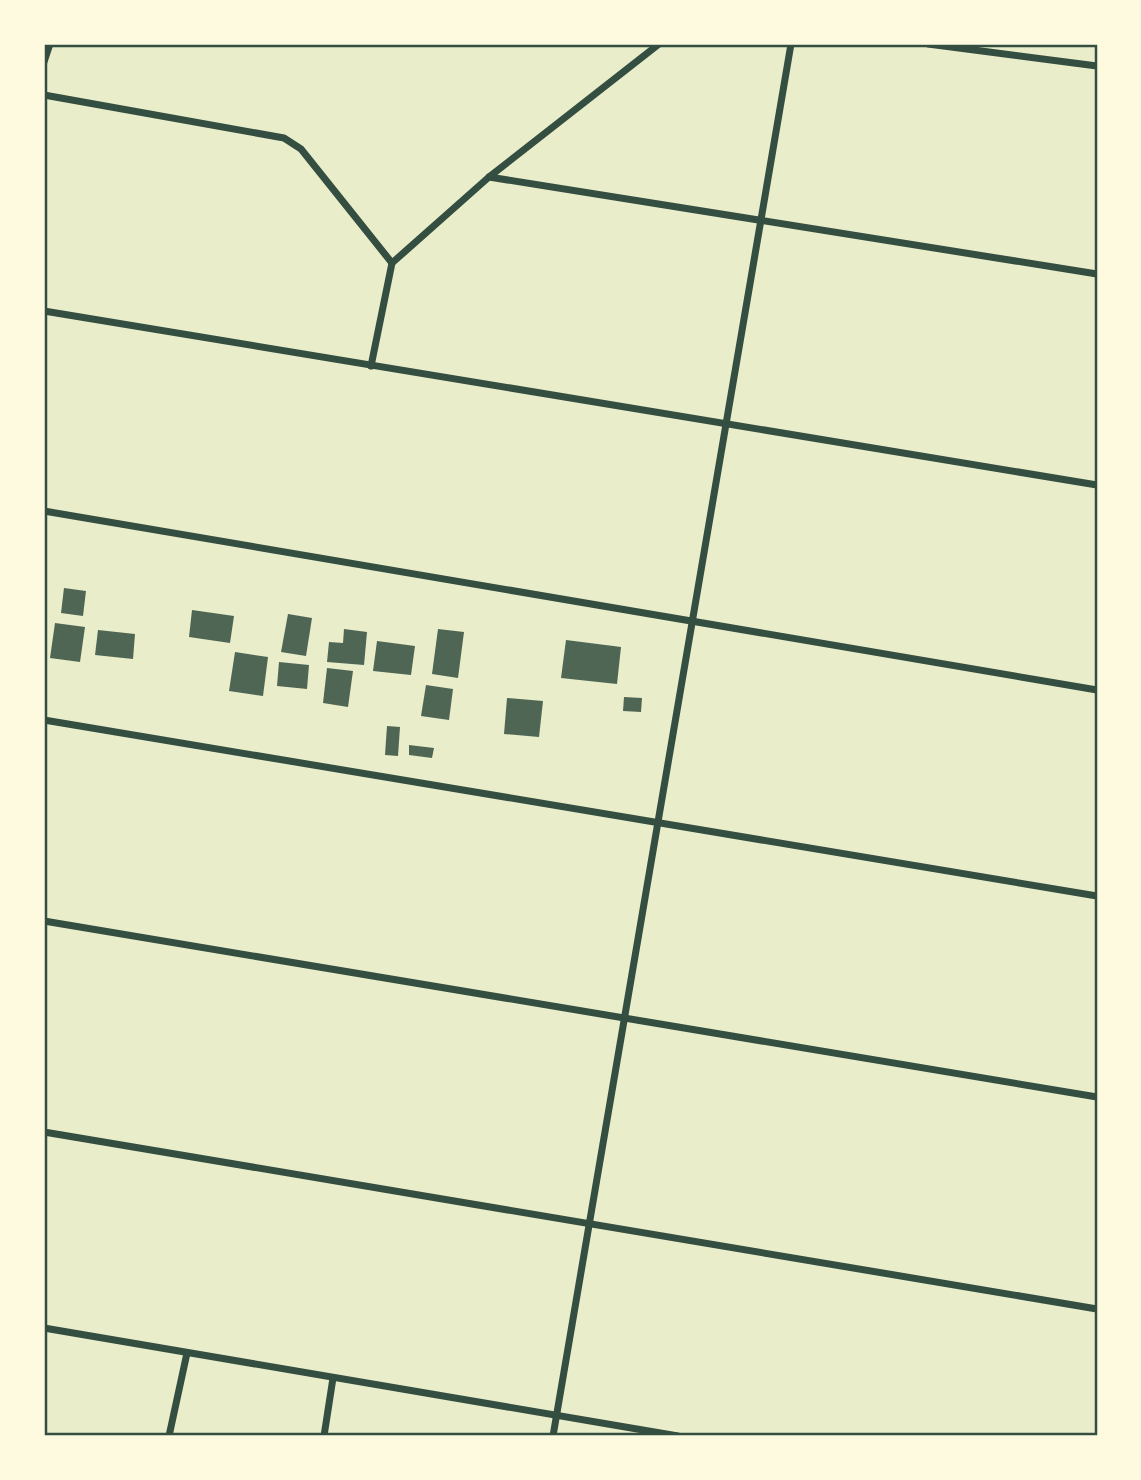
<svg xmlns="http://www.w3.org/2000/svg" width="1141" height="1480" viewBox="0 0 1141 1480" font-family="'Golos Text',sans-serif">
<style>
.building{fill:#4f6655}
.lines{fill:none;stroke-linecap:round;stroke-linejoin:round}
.minor{stroke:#344e41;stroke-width:7}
.neatline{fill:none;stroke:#344e41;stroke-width:2.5}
</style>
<rect width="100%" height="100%" fill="#e9edc9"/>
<!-- building -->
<g class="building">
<path d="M64,588L86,591L83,616L61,613Z"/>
<path d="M192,610L234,616L230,643L189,637Z"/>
<path d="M288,614L312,618L306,656L281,652Z"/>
<path d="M55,623L85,627L80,662L50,658Z"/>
<path d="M344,629L367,632L364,665L327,662L329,642L343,643Z"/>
<path d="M438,629L464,632L458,678L432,674Z"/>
<path d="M98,630L135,634L133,659L95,655Z"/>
<path d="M566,640L621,647L617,684L561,678Z"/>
<path d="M377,641L415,646L411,675L373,671Z"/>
<path d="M235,652L268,657L263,696L229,691Z"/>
<path d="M279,662L309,665L307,689L277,686Z"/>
<path d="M327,668L353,671L348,707L323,703Z"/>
<path d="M426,685L453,689L449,720L421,716Z"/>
<path d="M624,697L642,698L641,712L623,711Z"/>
<path d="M507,698L543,701L539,737L504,734Z"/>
<path d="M387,726L400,727L398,756L385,755Z"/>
<path d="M409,745L434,748L432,758L409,755Z"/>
</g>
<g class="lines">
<!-- minor -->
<g class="minor">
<path d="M928,44L1097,66"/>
<path d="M44,62L50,44"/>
<path d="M44,95L284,138L301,149L392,263"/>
<path d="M489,177L1097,274"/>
<path d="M44,311L1097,485"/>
<path d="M371,366L392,263L489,177L659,44"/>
<path d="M44,511L1097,690"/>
<path d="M44,720L1097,896"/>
<path d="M44,921L1097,1097"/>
<path d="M44,1132L1097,1309"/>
<path d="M44,1328L678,1436"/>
<path d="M169,1436L187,1353"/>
<path d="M324,1436L333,1378"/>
<path d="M553,1436L791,44"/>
</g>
</g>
<!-- border -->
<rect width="1141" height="1480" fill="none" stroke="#fefae0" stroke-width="91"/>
<rect x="46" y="46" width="1050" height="1388" class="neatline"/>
</svg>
